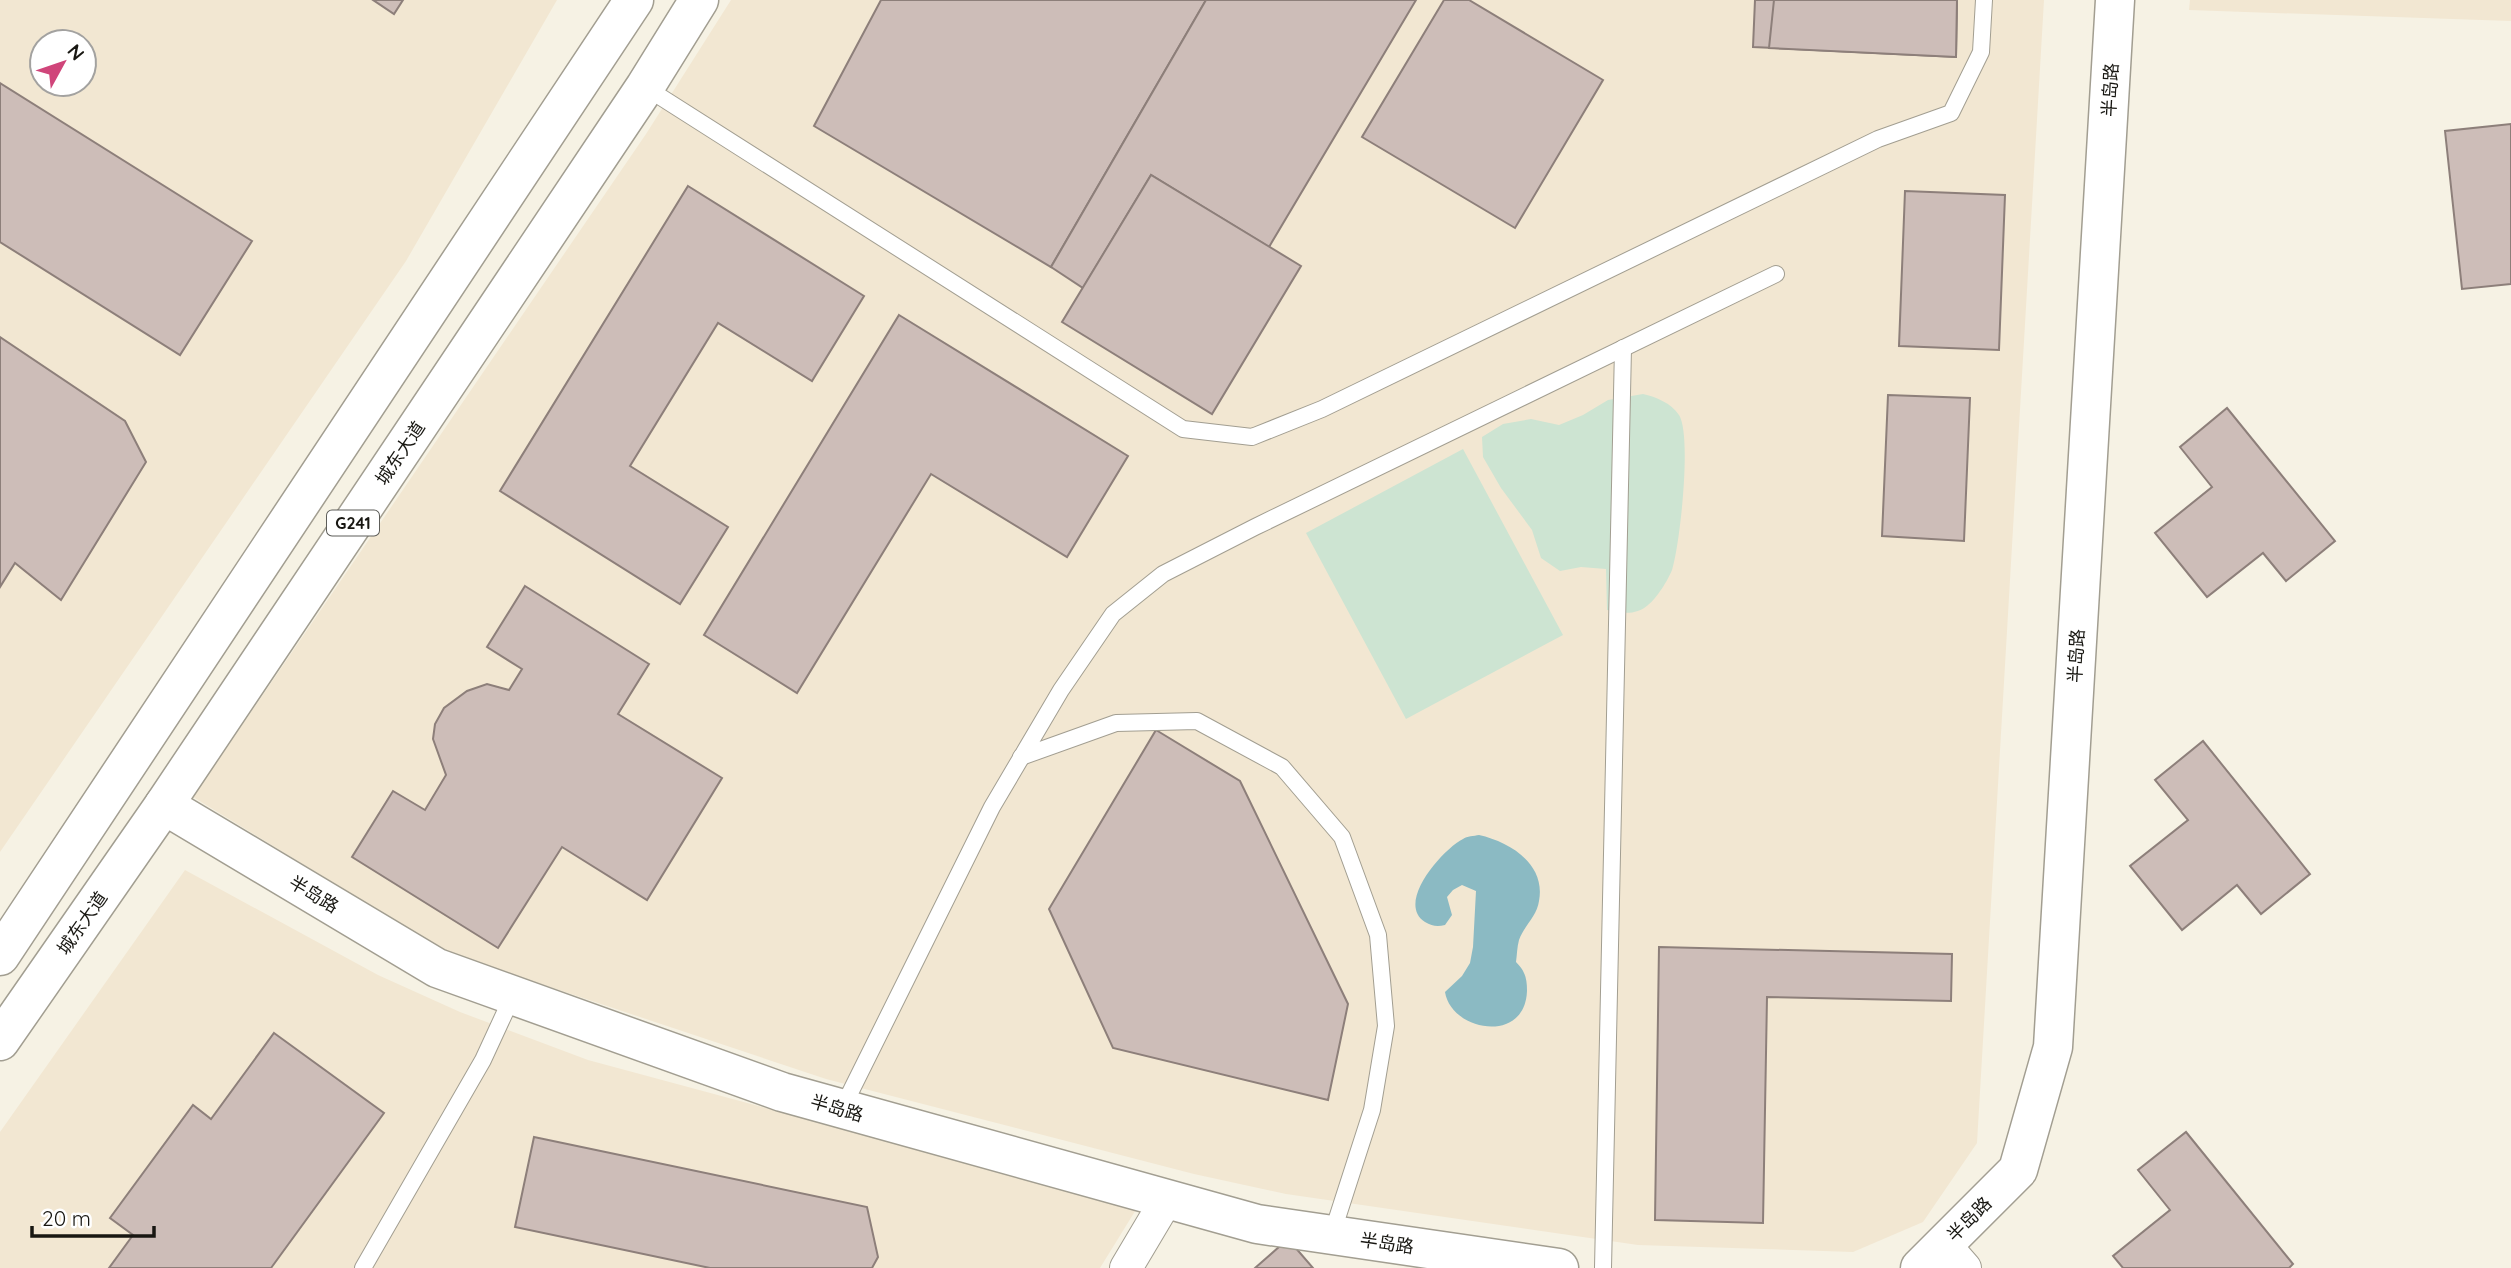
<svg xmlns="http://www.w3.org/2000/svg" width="2511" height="1268" viewBox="0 0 2511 1268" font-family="Quicksand,'Noto Sans SC',sans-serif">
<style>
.commercial{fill:#f2e7d2;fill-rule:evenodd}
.green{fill:#cde4d2}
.water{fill:#8bbac3}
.building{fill:#cdbdb8;stroke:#8d7f7a;stroke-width:2}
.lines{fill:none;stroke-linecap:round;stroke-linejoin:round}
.service-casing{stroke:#a29e91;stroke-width:18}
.minor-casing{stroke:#a29e91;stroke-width:34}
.tertiary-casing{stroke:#a29e91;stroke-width:41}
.trunk-casing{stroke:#a29e91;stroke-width:41}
.service{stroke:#fff;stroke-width:16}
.minor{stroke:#fff;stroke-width:32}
.tertiary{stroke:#fff;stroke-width:38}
.trunk{stroke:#fff;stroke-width:38}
.labels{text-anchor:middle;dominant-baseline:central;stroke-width:5;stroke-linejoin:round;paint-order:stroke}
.shield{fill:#fff;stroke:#5d5d59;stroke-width:2}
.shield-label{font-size:16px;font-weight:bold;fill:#181712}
.street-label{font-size:18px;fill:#181712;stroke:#fff}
</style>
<rect width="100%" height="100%" fill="#f6f2e4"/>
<!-- commercial -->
<g class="commercial">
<path d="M0,0H557L406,261L0,852ZM42,42H84V84H42Z"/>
<path d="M731,0H2044L1977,1143L1923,1222L1853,1252L1638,1245L1286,1194L1194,1174L826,1079L448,953L193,797L646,134Z"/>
<path d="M2190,0H2511V21L2189,10Z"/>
<path d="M185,870L378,975L460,1012L588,1060L1137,1208L1100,1268H0V1132Z"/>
</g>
<!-- green -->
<g class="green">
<path d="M1643,394C1656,397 1671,403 1679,415C1692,435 1680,545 1672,570C1668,580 1657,598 1648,605C1636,616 1621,613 1607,610L1606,569L1581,567L1560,571L1541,558L1532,530L1501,488L1483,457L1482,437L1503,424L1531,419L1559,425L1583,415L1608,400Z"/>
<path d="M1463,449L1563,635L1406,719L1306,533Z"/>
</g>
<!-- water -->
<path class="water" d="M1479,835C1510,842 1546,864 1539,901C1537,916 1524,926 1519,940C1517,947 1517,955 1516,962C1525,971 1527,978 1527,991C1525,1045 1451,1031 1445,992L1462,976L1470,963L1473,947L1476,891L1462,885L1453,890L1447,897L1452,915L1445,925C1437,927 1432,926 1425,922C1395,903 1443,849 1463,839C1467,836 1474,836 1479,835Z"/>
<!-- building -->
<g class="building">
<path d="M373,0H403L394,14Z"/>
<path d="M881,0H1206L1051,267L814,126Z"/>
<path d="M1206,0H1416L1269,247L1151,175L1083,288L1051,267Z"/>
<path d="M1444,0H1469L1603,80L1515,228L1362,137Z"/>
<path d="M1755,0H1957L1956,57L1753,47Z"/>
<path d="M1774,0H1957L1956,57L1769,48Z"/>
<path d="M0,83L252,241L180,355L0,242Z"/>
<path d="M2511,124V284L2462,289L2445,131Z"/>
<path d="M1151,175L1301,266L1212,414L1062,322Z"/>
<path d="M688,186L864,296L812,381L718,323L630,466L728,527L680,604L500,491Z"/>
<path d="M1905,191L2005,195L1999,350L1899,346Z"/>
<path d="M899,315L1128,456L1067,557L931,474L797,693L704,635Z"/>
<path d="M0,337L125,421L146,462L61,600L15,563L0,587Z"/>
<path d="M1888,395L1970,398L1964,541L1882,536Z"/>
<path d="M2227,408L2335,541L2286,581L2263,553L2207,597L2155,533L2212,487L2180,447Z"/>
<path d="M525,586L649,664L618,714L722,778L647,900L562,847L498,948L352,857L393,791L425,810L446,775L433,739L435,724L444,708L467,691L487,684L509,690L522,669L487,647Z"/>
<path d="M1156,730L1240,781L1348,1004L1328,1100L1113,1048L1049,909Z"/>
<path d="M2203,741L2310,874L2261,914L2237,885L2182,930L2130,866L2188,820L2155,780Z"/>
<path d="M1659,947L1952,954L1951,1001L1767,997L1763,1223L1655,1220Z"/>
<path d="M274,1033L384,1113L271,1268H109L133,1235L110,1218L193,1105L211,1119Z"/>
<path d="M2186,1132L2293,1264L2289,1268H2123L2113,1256L2170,1210L2138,1170Z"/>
<path d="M534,1137L867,1207L878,1257L872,1268H710L515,1227Z"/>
<path d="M1288,1239L1313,1268H1255Z"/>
</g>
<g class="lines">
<defs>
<g id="service">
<path d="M645,87L1183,429L1252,437L1322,409L1878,139L1951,113L1981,52L1984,0"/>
<path d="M1021,757L1116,723L1197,721L1282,767L1342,837L1378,935L1386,1026L1372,1110L1332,1234"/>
<path d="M842,1109L992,807L1061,690L1113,614L1163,574L1255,527L1776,274"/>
<path d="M363,1268L483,1060L513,995"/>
<path d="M1603,1268L1623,348"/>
</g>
<g id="minor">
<path d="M1944,1244L1965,1268"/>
<path d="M1126,1268L1167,1199"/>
</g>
<g id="tertiary">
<path d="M164,805L437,968L782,1092L1257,1224L1559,1268"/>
<path d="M1920,1268L2018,1170L2053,1047L2115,0"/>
</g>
<g id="trunk">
<path d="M0,956L634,0"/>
<path d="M0,1041L164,805L645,87L699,0"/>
</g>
</defs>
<!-- service casing -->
<use href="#service" class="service-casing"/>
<!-- minor casing -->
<use href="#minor" class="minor-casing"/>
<!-- tertiary casing -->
<use href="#tertiary" class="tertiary-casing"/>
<!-- trunk casing -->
<use href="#trunk" class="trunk-casing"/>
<!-- service -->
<use href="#service" class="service"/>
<!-- minor -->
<use href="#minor" class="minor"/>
<!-- tertiary -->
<use href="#tertiary" class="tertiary"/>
<!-- trunk -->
<use href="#trunk" class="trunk"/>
</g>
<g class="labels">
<!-- shield labels -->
<rect class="shield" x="327" y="510.5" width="52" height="25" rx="5"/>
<g class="shield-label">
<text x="353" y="523">G241</text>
</g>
<!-- street labels -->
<g class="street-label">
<text transform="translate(2110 90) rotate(-87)">半岛路</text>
<text transform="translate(400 453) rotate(-56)">城东大道</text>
<text transform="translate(2076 656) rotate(-87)">半岛路</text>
<text transform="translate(314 894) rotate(31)">半岛路</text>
<text transform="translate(82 923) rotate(-55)">城东大道</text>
<text transform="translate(837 1108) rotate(16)">半岛路</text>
<text transform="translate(1969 1219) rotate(-45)">半岛路</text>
<text transform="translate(1387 1243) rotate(8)">半岛路</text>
</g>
</g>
<!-- north arrow -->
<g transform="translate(63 63) rotate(50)"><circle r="33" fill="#ffffff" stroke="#a3a2a0" stroke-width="2"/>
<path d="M0-5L12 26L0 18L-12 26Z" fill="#d0457a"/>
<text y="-10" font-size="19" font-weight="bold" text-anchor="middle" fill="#181712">N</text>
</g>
<!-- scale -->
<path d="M32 1226v10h122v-10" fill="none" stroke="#181712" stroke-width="3.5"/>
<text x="42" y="1226" font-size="21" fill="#181712" stroke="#ffffff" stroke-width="5" paint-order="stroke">20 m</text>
</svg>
